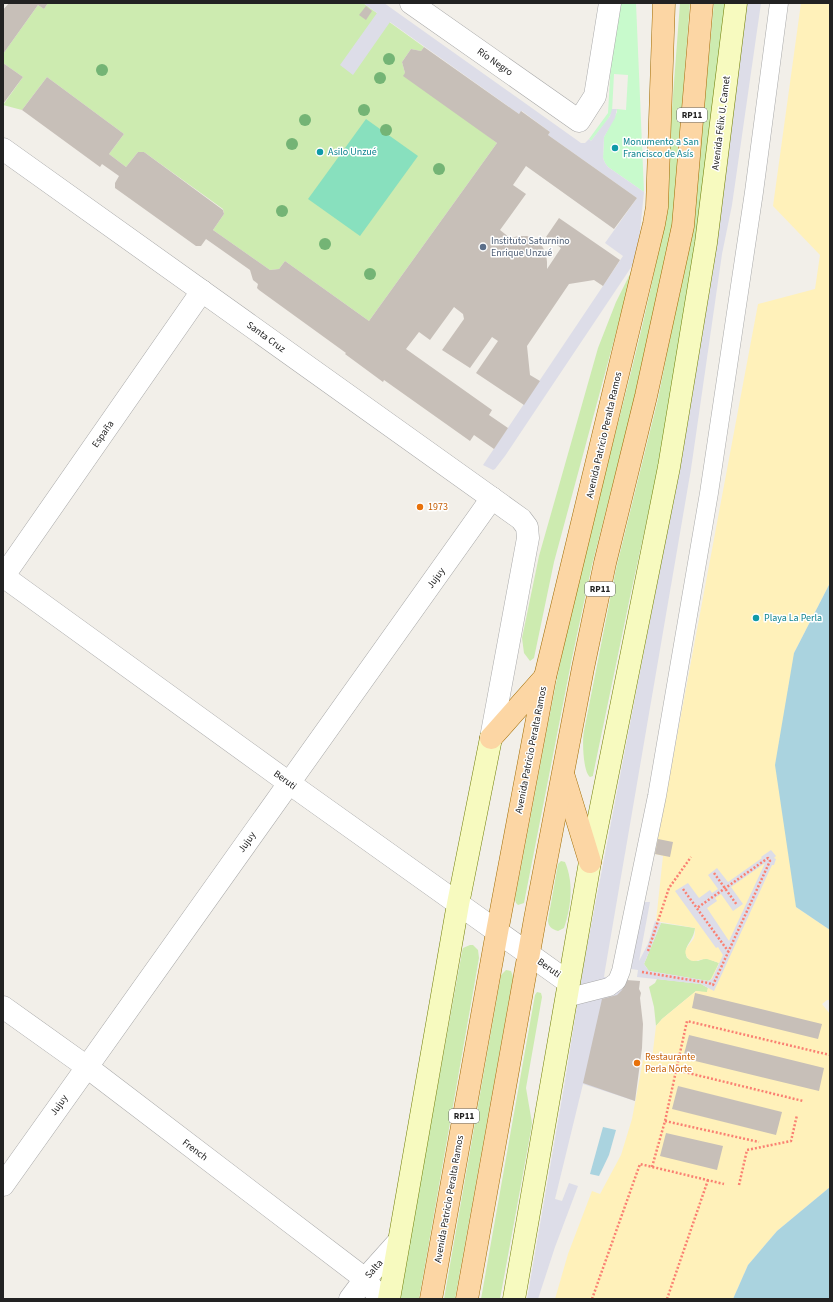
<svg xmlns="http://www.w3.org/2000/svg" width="833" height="1302" viewBox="0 0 833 1302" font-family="'Source Sans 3',sans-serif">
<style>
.grass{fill:#cdebb0}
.sand{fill:#fff1ba}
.park{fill:#c8facc}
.pitch{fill:#88e0be}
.plaza{fill:#dddde8;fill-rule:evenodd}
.water{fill:#aad3df}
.building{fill:#c7bfb8}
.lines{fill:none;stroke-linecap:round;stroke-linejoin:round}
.pedestrian-casing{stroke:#a9a9a9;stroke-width:19}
.minor-casing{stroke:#a9a9a9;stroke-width:23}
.secondary-casing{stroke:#707d05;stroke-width:23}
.primary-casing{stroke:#a06b00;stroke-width:23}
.path{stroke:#fa8072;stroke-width:2.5;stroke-dasharray:2 2;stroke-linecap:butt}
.pedestrian{stroke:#fff;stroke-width:18}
.minor{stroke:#fff;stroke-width:22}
.secondary{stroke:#f7fabf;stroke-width:22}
.primary{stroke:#fcd6a4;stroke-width:22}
.tree{fill:#74b475}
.culture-dot{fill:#0f9aa8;stroke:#fff;stroke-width:1.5}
.service-dot{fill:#5c6f8a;stroke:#fff;stroke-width:1.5}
.food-dot{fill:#e8710a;stroke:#fff;stroke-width:1.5}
.labels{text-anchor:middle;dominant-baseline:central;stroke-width:3;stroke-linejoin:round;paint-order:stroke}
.shield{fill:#fff;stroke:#646464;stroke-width:1}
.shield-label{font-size:9px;font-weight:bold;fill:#222}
.street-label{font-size:10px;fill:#222;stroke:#fff}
.culture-label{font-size:10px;fill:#0d838f;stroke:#fff;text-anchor:start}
.service-label{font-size:10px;fill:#4e5e75;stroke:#fff;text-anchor:start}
.food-label{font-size:10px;fill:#c56008;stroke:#fff;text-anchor:start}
</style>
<rect width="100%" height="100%" fill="#f2efe9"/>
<!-- grass -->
<g class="grass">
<path d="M48,3H363L424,47L421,51L411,49L402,62L405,73L497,143L369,321L285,261L279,269L270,270L213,230L224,214L223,209L144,152H138L126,167L109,154L124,134L47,77L22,110L3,105L23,77L3,63V54L38,5L44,9Z"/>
<path d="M680,3H690L672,231L636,393L592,565L572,658L524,903L518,905L516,903L515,899C537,786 556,672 583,560C610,450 642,341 663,228Z"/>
<path d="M714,3H725L701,224L659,464L630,597L593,775V776L590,777C583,772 582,740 584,731L616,569L658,399L693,223Z"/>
<path d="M634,266L554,562L534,658L530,661L524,653L522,638L539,556L598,348L616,302Z"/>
<path d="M561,861L565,862C574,883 571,907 564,928L558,931C551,929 548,926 548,920L558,864Z"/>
<path d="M661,923L695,928C693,943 683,944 687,958L698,961L706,958L719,963L712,979L708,981L649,971L644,964Z"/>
<path d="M470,945H473L478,950L479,958L419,1299H399L462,952L463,948Z"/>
<path d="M506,970L511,971L513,977L455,1299H444L501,975Z"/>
<path d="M657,979L701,984L708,988L707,993L696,991L662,1019L656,1026L654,1007L649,987L655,983Z"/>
<path d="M537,992L541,993L542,997L526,1088L532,1123L531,1130L500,1299H481L535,995Z"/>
</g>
<!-- sand -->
<path class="sand" d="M801,3H830V583L794,653L796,907L830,930V1000H827L822,1004L830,1014V1187L777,1231L748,1265L733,1299H555L568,1254L592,1191L600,1194L621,1155L632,1119L643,1060L652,1059L656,1026L662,1019L696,991L707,992L709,983L719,963C716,962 711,960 707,959C701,958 691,965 687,957C682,949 690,945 694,938C695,935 695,931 695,928L656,921L663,856L655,854L758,304L815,289L820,255L773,206Z"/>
<!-- park -->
<path class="park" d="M621,3H636L644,192L608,167L605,163L603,158L604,137L617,112V109L626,110L628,75L614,74L612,112L607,121L591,141L589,139L608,113L611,61Z"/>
<!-- pitch -->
<path class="pitch" d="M366,119L418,156L360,236L308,199Z"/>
<!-- plaza -->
<g class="plaza">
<path d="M363,3H384L581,143H585L589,139L591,141L610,116L612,109H617L615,118L604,137L603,158L605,163L608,167L644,192L640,232L634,263L505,456L495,469L493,470L483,465L623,256L605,243L637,198L548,135L550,132L522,111L519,114L390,22L353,75L340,65L377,13Z"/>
<path d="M747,3H761L732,205L722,254L691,469L605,970L604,977H608L625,985L628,1000L635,1101L583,1084L555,1199L562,1201L569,1183L578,1186L555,1247L538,1299H527L565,1081L583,968L679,470L720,206Z"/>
<path d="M771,850L776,856L774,858L776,859L774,865H772L714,991L701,984L637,977L638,970L631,969L643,902H650L639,961L648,944L655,921L661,923L644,964L649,971L708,981L712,979L723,955L718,947L716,948L675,891L688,883L699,898L710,890L712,893L718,889L708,875L717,868L728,882L762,858L761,857ZM765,863L729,941L707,908L717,901L715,898L721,894L733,911L743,904L731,887Z"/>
</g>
<!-- water -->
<g class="water">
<path d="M830,583V930L796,907L775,765L794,653Z"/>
<path d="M603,1127L616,1130L609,1155L599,1176L590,1174Z"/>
<path d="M830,1187V1299H733L748,1265L777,1231Z"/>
</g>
<!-- building -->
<g class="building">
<path d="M9,3H48L44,9L38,5L3,54V10Z"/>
<path d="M366,6L372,11L366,20L359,15Z"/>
<path d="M424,47L519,114L521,111L550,132L548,135L637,198L614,229L526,166L513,185L526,194L500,230L510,238L519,236H527L535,240L542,246L546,253L547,262V269L561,248L546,237L559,218L620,260L603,286L594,280L569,284L527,346L530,375L540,381L524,405L476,373L498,341L492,337L470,368L442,350L464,319L463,314L454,307L430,340L419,332L406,349L492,410L489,415L508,428L494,449L474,435L470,441L384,380L383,382L345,354L346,353L259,290L257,288L258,284L253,280L250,270L206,239L201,246H196L115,188V183L119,176L102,164L100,167L22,110L47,77L124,134L109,154L126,167L138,152H144L223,210L224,214L213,230L270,270L279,269L285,261L369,321L497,143L403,76L405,73L402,62L411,49L421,51Z"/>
<path d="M3,63L23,77L3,104Z"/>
<path d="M658,839L673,842L670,857L655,854Z"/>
<path d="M626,980L640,981L639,989L641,993L640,998L643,1024L642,1048L635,1101L583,1083L602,999L617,995L622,990Z"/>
<path d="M695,993L822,1024L818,1039L692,1008Z"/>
<path d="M689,1035L824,1068L819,1091L683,1058Z"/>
<path d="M678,1086L782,1112L776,1135L672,1109Z"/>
<path d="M666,1133L723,1146L717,1170L660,1156Z"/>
</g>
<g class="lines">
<defs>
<path id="pedestrian" d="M566,998L609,987L617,981L621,971L657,796L709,493L754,192L779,3"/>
<g id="minor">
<path d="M411,3L579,121L595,96L610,3"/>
<path d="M3,149L521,519L527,527L528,538L491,738"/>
<path d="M3,576L289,783L568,982"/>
<path d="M3,577L202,291"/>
<path d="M3,1007L87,1067L365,1279L381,1299"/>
<path d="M3,1185L492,498"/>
<path d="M350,1299L365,1279L399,1241"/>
</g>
<g id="secondary">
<path d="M389,1299L458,904L491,738"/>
<path d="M514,1299L590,862L669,467L706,243L736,3"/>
</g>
<g id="primary">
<path d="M491,738L545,677"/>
<path d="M564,777L590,862"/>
<path d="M431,1299L497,932L545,677L654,224L657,207L664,3"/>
<path d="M467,1299L535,919L583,668L605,563L646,396L683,226L702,3"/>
</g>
</defs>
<!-- pedestrian casing -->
<use href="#pedestrian" class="pedestrian-casing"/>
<!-- minor casing -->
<use href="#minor" class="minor-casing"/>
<!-- secondary casing -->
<use href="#secondary" class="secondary-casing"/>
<!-- primary casing -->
<use href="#primary" class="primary-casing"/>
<!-- path -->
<g class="path">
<path d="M714,873L737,905"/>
<path d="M683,889L728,951"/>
<path d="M648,951L669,888L691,857"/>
<path d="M642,972L709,983L713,985L770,861L768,858L697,908"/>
<path d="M676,1070L803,1101"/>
<path d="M665,1121L759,1142"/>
<path d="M652,1167L665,1121L687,1021L830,1055"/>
<path d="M739,1185L747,1150L791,1141L797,1115"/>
<path d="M592,1299L640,1164L724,1184"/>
<path d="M667,1299L708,1180"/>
</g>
<!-- pedestrian -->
<use href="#pedestrian" class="pedestrian"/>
<!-- minor -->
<use href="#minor" class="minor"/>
<!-- secondary -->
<use href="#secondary" class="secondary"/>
<!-- primary -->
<use href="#primary" class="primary"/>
</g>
<!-- trees -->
<g class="tree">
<circle cx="389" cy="59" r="6"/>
<circle cx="102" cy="70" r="6"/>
<circle cx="380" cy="78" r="6"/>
<circle cx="364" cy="110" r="6"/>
<circle cx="305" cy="120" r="6"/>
<circle cx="386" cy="130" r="6"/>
<circle cx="292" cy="144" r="6"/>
<circle cx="439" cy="169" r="6"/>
<circle cx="282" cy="211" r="6"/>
<circle cx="325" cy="244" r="6"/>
<circle cx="370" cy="274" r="6"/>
</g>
<!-- markers -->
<g class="culture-dot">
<circle cx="615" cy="148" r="4"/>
<circle cx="320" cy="152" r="4"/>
<circle cx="756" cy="618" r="4"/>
</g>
<circle class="service-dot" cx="483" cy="247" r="4"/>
<g class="food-dot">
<circle cx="420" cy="507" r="4"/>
<circle cx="637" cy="1063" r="4"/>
</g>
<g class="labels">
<!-- shield labels -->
<g class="shield">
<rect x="677" y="108" width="30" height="14" rx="3"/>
<rect x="585" y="582" width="30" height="14" rx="3"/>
<rect x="449" y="1109" width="30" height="14" rx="3"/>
</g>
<g class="shield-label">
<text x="692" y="115">RP11</text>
<text x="600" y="589">RP11</text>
<text x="464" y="1116">RP11</text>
</g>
<!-- street labels -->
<g class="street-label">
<text transform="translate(495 62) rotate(35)">Río Negro</text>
<text transform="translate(721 123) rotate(-83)">Avenida Félix U. Camet</text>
<text transform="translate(266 337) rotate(36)">Santa Cruz</text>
<text transform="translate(103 434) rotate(-55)">España</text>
<text transform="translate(604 435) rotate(-77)">Avenida Patricio Peralta Ramos</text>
<text transform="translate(436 578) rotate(-54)">Jujuy</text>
<text transform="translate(531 750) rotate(-79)">Avenida Patricio Peralta Ramos</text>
<text transform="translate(285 780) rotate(36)">Beruti</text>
<text transform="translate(247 842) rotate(-55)">Jujuy</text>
<text transform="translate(549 968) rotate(35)">Beruti</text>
<text transform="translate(59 1105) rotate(-55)">Jujuy</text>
<text transform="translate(195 1150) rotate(37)">French</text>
<text transform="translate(449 1199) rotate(-80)">Avenida Patricio Peralta Ramos</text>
<text transform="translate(374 1269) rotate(-49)">Salta</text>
</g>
<!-- culture labels -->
<g class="culture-label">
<text x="623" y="142">Monumento a San<tspan x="623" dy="12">Francisco de Asís</tspan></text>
<text x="328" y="152">Asilo Unzué</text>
<text x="764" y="618">Playa La Perla</text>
</g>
<!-- service labels -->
<g class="service-label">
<text x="491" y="241">Instituto Saturnino<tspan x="491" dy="12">Enrique Unzué</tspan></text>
</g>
<!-- food labels -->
<g class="food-label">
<text x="428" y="507">1973</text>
<text x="645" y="1057">Restaurante<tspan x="645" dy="12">Perla Norte</tspan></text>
</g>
</g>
<!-- border -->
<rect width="833" height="1302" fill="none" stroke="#222222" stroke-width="8"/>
</svg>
